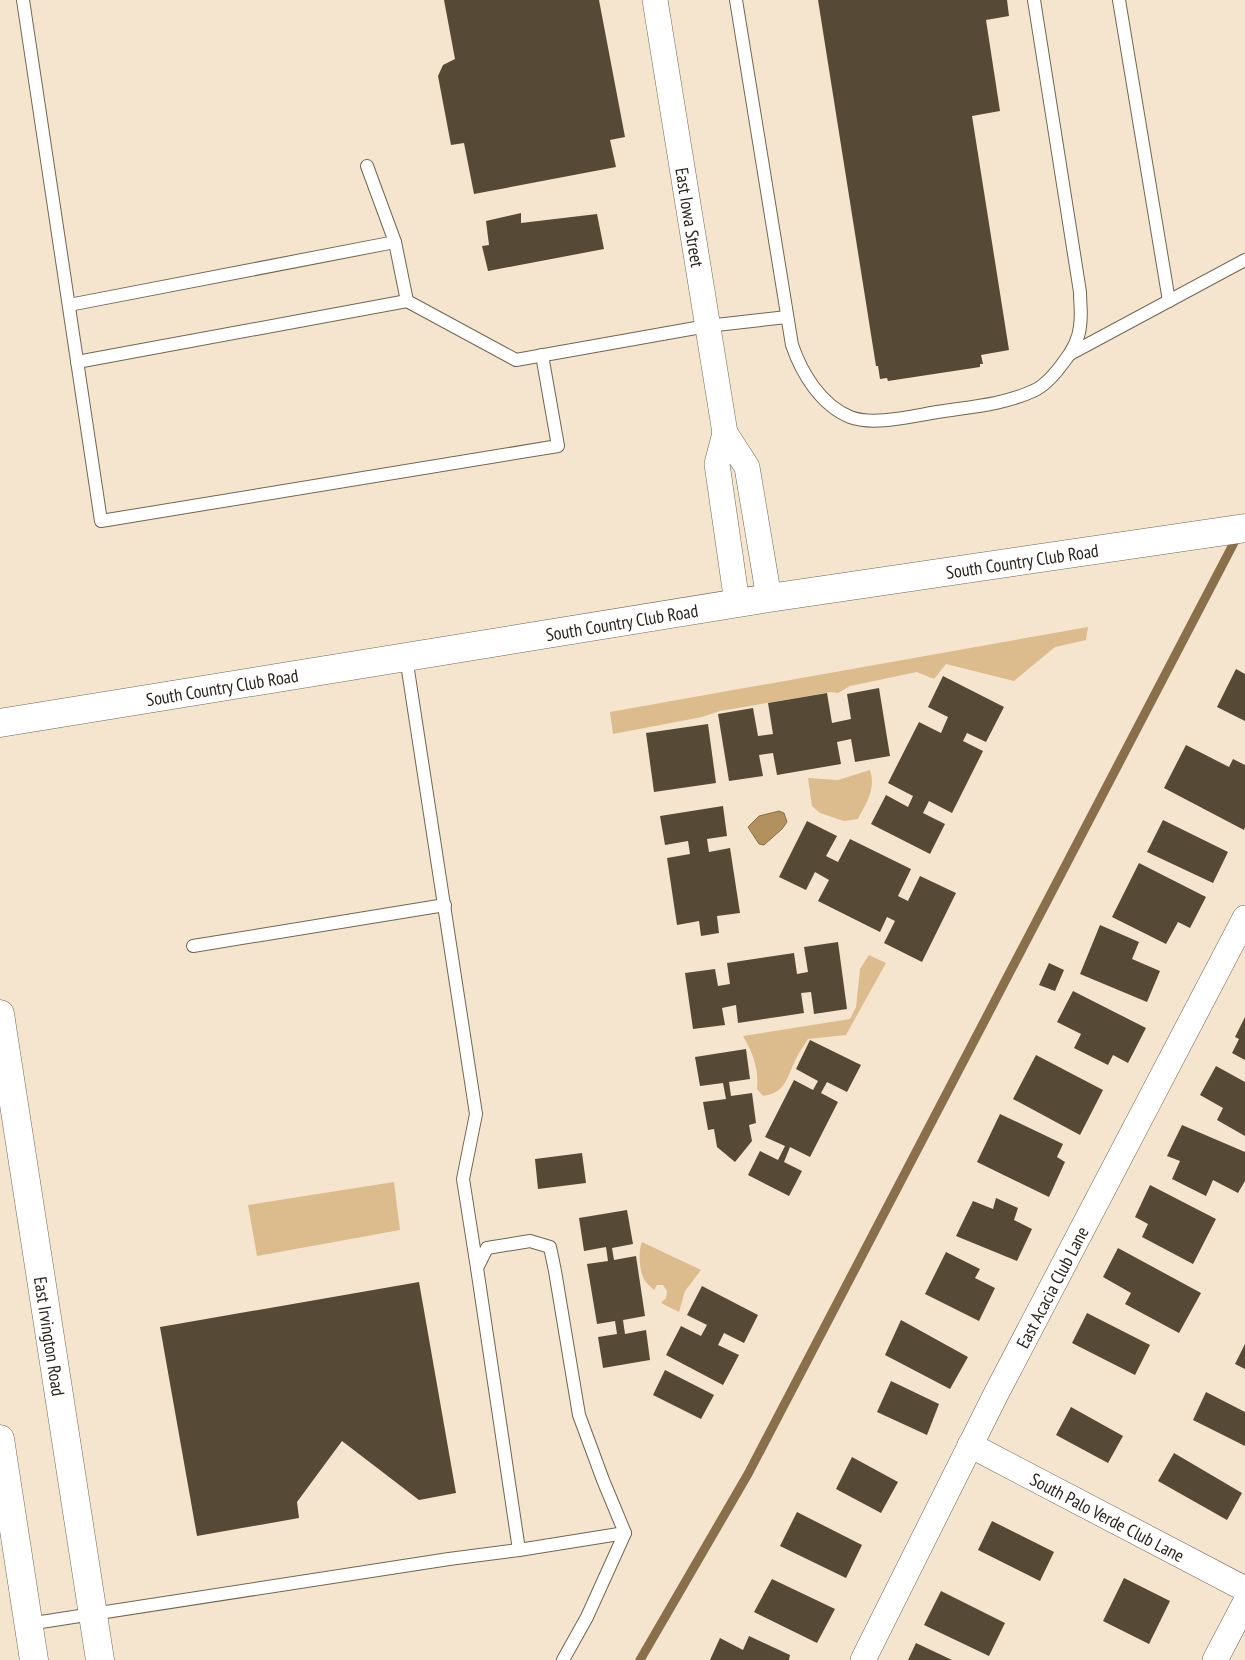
<svg xmlns="http://www.w3.org/2000/svg" width="1245" height="1660" viewBox="0 0 1245 1660" font-family="'PT Sans Narrow',sans-serif">
<style>
.green{fill:#dcbc8d}
.water{fill:#b2915e;stroke:#89704a}
.lines{fill:none;stroke-linecap:round;stroke-linejoin:round}
.stream{stroke:#89704a;stroke-width:9}
.building{fill:#564935}
.lane-casing{stroke:#736551;stroke-width:14}
.street-casing{stroke:#736551;stroke-width:26}
.secondary-casing{stroke:#736551;stroke-width:29}
.lane{stroke:#fff;stroke-width:12}
.street{stroke:#fff;stroke-width:25}
.secondary{stroke:#fff;stroke-width:28}
.labels{text-anchor:middle;dominant-baseline:central;stroke-width:5;stroke-linejoin:round;paint-order:stroke}
.street-label{font-size:18px;fill:#2a241c;stroke:#f5e5ce}
</style>
<rect width="100%" height="100%" fill="#f5e5ce"/>
<!-- green -->
<g class="green">
<path d="M1088,627L1086,640L1055,647L1014,681L946,664L934,679L917,672L850,686L838,693L831,692L720,711L702,717L613,734L610,712Z"/>
<path d="M870,770C876,789 867,802 858,819L844,821L820,813L812,806L808,778L838,780Z"/>
<path d="M869,955L886,963L846,1035L808,1039C803,1047 797,1055 794,1063C786,1081 784,1093 763,1096L757,1089C759,1069 753,1053 743,1036L850,1019L856,1007L860,969Z"/>
<path d="M394,1182L400,1230L257,1256L248,1205Z"/>
<path d="M642,1242L701,1270L685,1291L679,1312L661,1303L666,1298L667,1291L663,1285H657L654,1290C651,1287 647,1284 645,1281C639,1272 638,1251 642,1242Z"/>
</g>
<!-- water -->
<path class="water" d="M779,811L784,813L787,822L782,829L764,845L759,844L748,827L759,816Z"/>
<g class="lines">
<!-- stream -->
<path class="stream" d="M640,1660L748,1474L1238,535"/>
</g>
<!-- building -->
<g class="building">
<path d="M444,0H599L625,137L610,140L616,167L474,194L464,143L451,145L438,76L443,65L455,59Z"/>
<path d="M818,0H1007L1009,16L986,20L1000,111L972,116L1009,350L981,355L983,364H980V367L888,381L887,378L880,379L878,366H876Z"/>
<path d="M521,213V223L597,214L604,249L488,271L482,246L489,245L486,221Z"/>
<path d="M1236,669L1245,674V721L1217,707Z"/>
<path d="M943,676L1004,707L986,742L967,733L963,741L983,751L952,813L929,801L923,813L945,824L930,854L871,824L886,795L908,807L913,796L888,783L919,722L941,733L948,717L928,707Z"/>
<path d="M879,688L890,756L855,762L851,739L837,742L841,764L777,775L773,753L759,755L763,776L729,781L718,714L753,708L758,736L773,734L768,703L827,693L832,723L851,719L847,694Z"/>
<path d="M708,724L716,783L654,792L646,733Z"/>
<path d="M1186,745L1229,767L1233,759L1245,765V827L1244,830L1164,788Z"/>
<path d="M723,806L727,836L707,839L709,852L730,848L740,913L717,916L719,933L701,936L699,921L677,925L667,858L690,854L688,841L665,845L660,816Z"/>
<path d="M1163,820L1228,852L1213,883L1147,852Z"/>
<path d="M807,821L837,836L826,856L838,862L850,839L911,869L898,896L908,901L920,876L956,893L922,962L884,943L895,921L887,917L880,932L818,901L829,880L815,872L806,890L779,877Z"/>
<path d="M1139,863L1206,897L1190,928L1178,922L1166,944L1112,917Z"/>
<path d="M1100,925L1139,942L1132,959L1160,971L1147,1002L1080,974Z"/>
<path d="M838,942L847,1009L814,1014L811,992L801,993L804,1013L738,1023L736,1005L722,1008L725,1025L693,1029L685,973L715,969L718,986L730,984L727,963L794,953L797,974L808,972L804,947Z"/>
<path d="M1049,963L1064,970L1055,991L1039,985Z"/>
<path d="M1073,991L1146,1028L1128,1063L1113,1055L1108,1065L1074,1048L1081,1034L1057,1022Z"/>
<path d="M1245,1017V1060L1232,1053L1239,1039L1235,1037Z"/>
<path d="M810,1040L861,1065L847,1092L827,1082L821,1093L838,1102L810,1157L790,1147L784,1162L802,1171L789,1196L748,1175L760,1151L778,1160L785,1146L765,1137L794,1080L813,1090L818,1081L796,1069Z"/>
<path d="M746,1049L750,1079L729,1082L731,1096L752,1093L756,1123L749,1125L752,1141L735,1162L717,1147L714,1129L708,1130L703,1102L726,1099L723,1083L700,1086L695,1057Z"/>
<path d="M1036,1055L1103,1090L1080,1135L1013,1099Z"/>
<path d="M1216,1066L1245,1082V1136L1217,1120L1223,1108L1200,1095Z"/>
<path d="M1000,1114L1063,1144L1057,1157L1065,1162L1049,1197L977,1162Z"/>
<path d="M1182,1125L1245,1152V1181L1238,1193L1213,1180L1206,1196L1172,1179L1180,1161L1167,1156Z"/>
<path d="M582,1153L586,1183L538,1189L535,1159Z"/>
<path d="M1150,1185L1216,1219L1193,1264L1142,1237L1148,1224L1135,1217Z"/>
<path d="M996,1198L1018,1208L1014,1220L1032,1229L1017,1261L956,1236L973,1201L993,1209Z"/>
<path d="M627,1210L633,1244L612,1248L614,1260L636,1256L645,1316L623,1320L625,1334L646,1330L650,1360L603,1368L598,1337L617,1334L615,1321L597,1324L587,1264L608,1261L606,1247L584,1251L579,1218Z"/>
<path d="M1118,1248L1201,1293L1179,1333L1125,1304L1131,1293L1103,1277Z"/>
<path d="M946,1252L980,1269L975,1278L995,1288L979,1321L925,1294Z"/>
<path d="M419,1282L456,1493L419,1500L342,1441L297,1502L299,1518L197,1536L160,1327Z"/>
<path d="M702,1286L758,1315L744,1343L724,1333L718,1345L739,1355L723,1385L666,1355L681,1326L701,1336L707,1325L687,1315Z"/>
<path d="M1087,1313L1150,1345L1135,1375L1072,1343Z"/>
<path d="M901,1320L968,1357L950,1389L885,1355Z"/>
<path d="M1245,1344V1369L1235,1364Z"/>
<path d="M665,1370L714,1395L701,1419L653,1395Z"/>
<path d="M891,1381L939,1404L927,1435L877,1412Z"/>
<path d="M1206,1392L1245,1412V1446L1193,1420Z"/>
<path d="M1071,1407L1123,1436L1108,1463L1056,1435Z"/>
<path d="M1174,1453L1242,1493L1227,1520L1158,1481Z"/>
<path d="M852,1457L898,1482L881,1513L836,1489Z"/>
<path d="M797,1512L862,1545L846,1578L780,1546Z"/>
<path d="M992,1521L1054,1552L1040,1581L978,1550Z"/>
<path d="M1124,1578L1170,1601L1149,1644L1103,1621Z"/>
<path d="M772,1579L835,1609L817,1643L754,1612Z"/>
<path d="M941,1591L1005,1623L989,1656L924,1625Z"/>
<path d="M749,1636L790,1655L789,1660H710L720,1638L743,1650Z"/>
<path d="M916,1643L952,1660H908Z"/>
</g>
<g class="lines">
<defs>
<g id="lane">
<path d="M23,0L101,521L558,446L542,355"/>
<path d="M736,0L792,345C802,374 821,405 850,417C873,426 912,416 937,412C968,407 1003,405 1033,391C1045,386 1055,374 1063,363C1071,353 1079,339 1080,326C1082,315 1080,303 1080,292L1034,0"/>
<path d="M1119,0L1169,301"/>
<path d="M367,166L395,242"/>
<path d="M69,305L395,242L407,301"/>
<path d="M1070,354L1245,260"/>
<path d="M77,362L407,301L516,360L707,326L787,317"/>
<path d="M406,657L476,1114L463,1179L477,1268"/>
<path d="M193,946L445,905"/>
<path d="M519,1550L477,1268L487,1248L530,1241L550,1247L555,1271L579,1415L603,1480L625,1533L587,1617L563,1660"/>
<path d="M28,1624L449,1559L519,1550L625,1533"/>
</g>
<g id="street">
<path id="s1" d="M655,0L725,433"/>
<path d="M737,603L717,464L725,433L747,467L769,598"/>
<path id="s2" d="M970,1445L1245,1589"/>
<path id="s3" d="M863,1660L997,1392L1245,918"/>
<path d="M1215,1660L1245,1603"/>
</g>
<g id="secondary">
<path id="s4" d="M0,723L769,598L1245,528"/>
<path id="s5" d="M0,1014L100,1660"/>
<path d="M0,1439L34,1660"/>
</g>
</defs>
<!-- lane casing -->
<use href="#lane" class="lane-casing"/>
<!-- street casing -->
<use href="#street" class="street-casing"/>
<!-- secondary casing -->
<use href="#secondary" class="secondary-casing"/>
<!-- lane -->
<use href="#lane" class="lane"/>
<!-- street -->
<use href="#street" class="street"/>
<!-- secondary -->
<use href="#secondary" class="secondary"/>
</g>
<g class="labels">
<!-- street labels -->
<g class="street-label">
<text stroke="none"><textPath href="#s1" startOffset="220">East Iowa Street</textPath></text>
<text stroke="none"><textPath href="#s4" startOffset="1035">South Country Club Road</textPath></text>
<text stroke="none"><textPath href="#s4" startOffset="630">South Country Club Road</textPath></text>
<text stroke="none"><textPath href="#s4" startOffset="225">South Country Club Road</textPath></text>
<text stroke="none"><textPath href="#s3" startOffset="418">East Acacia Club Lane</textPath></text>
<text stroke="none"><textPath href="#s5" startOffset="326">East Irvington Road</textPath></text>
<text stroke="none"><textPath href="#s2" startOffset="155">South Palo Verde Club Lane</textPath></text>
</g>
</g>
</svg>
